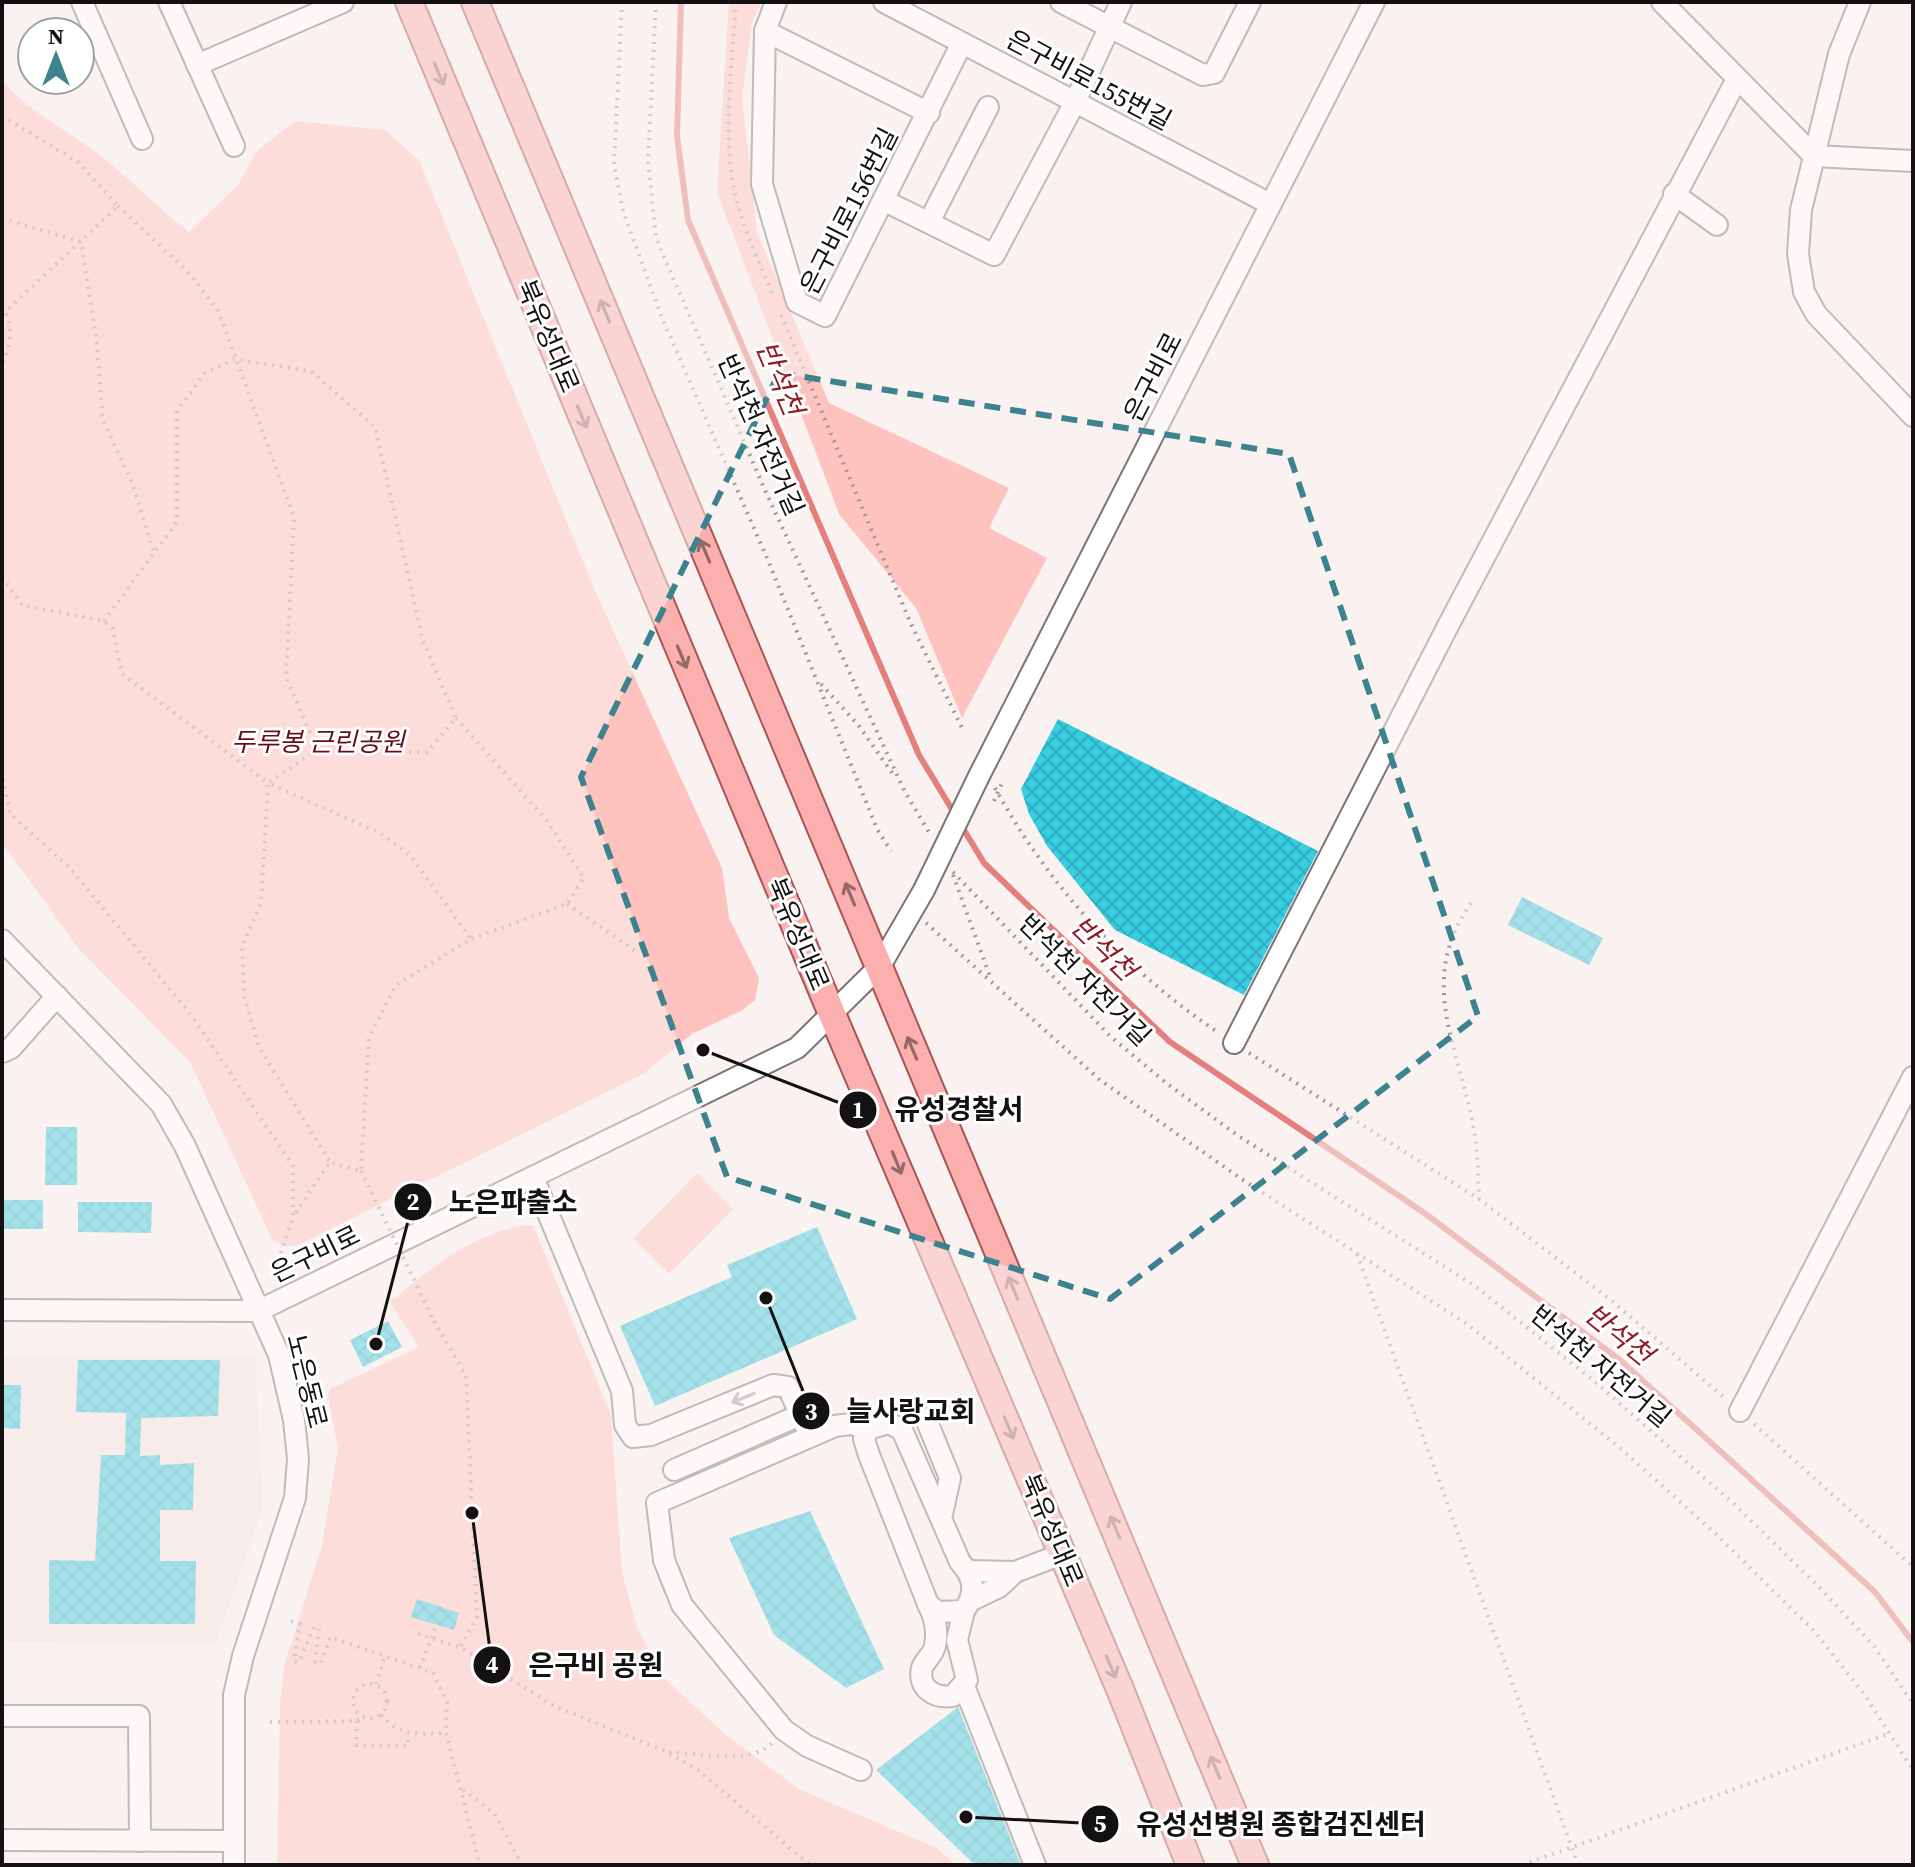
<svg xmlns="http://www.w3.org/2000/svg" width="1915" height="1867" viewBox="0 0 1915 1867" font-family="'Source Serif 4','Noto Sans KR',serif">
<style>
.built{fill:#f5e5e3}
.green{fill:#ffc3bf}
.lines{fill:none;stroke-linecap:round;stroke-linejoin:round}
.stream{stroke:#e3807d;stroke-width:6}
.building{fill:url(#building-cross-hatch)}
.minor-casing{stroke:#7b7575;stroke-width:24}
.major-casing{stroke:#a85554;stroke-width:30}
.path{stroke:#9e9999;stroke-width:4;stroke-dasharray:2 6;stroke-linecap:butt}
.minor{stroke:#fff;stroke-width:20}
.major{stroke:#fbafae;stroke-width:26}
.minor-bridge-casing{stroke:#7b7575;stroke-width:24;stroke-linecap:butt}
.path-bridge{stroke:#9e9999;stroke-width:4;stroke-dasharray:2 6;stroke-linecap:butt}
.minor-bridge{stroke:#fff;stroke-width:20}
.oneway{stroke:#936867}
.oneway2{stroke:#a1a0a0}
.marked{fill:none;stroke:#3c838d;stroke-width:6;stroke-dasharray:16 10;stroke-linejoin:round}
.labels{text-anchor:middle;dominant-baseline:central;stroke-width:6;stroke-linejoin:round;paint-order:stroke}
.street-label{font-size:26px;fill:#131111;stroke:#fff}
.park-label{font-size:26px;font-style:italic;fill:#670c16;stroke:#fff}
.water-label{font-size:28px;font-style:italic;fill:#911b25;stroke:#fff}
.leader{fill:none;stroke:#131111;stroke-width:3}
.callout-dot{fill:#131111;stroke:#fff;stroke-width:3}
.mark-label{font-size:24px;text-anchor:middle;font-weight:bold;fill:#fff}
.callout-label{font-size:28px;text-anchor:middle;font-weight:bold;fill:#131111;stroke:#fff;stroke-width:6;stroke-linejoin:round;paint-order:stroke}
</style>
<defs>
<pattern id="building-cross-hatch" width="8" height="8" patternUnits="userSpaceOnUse" patternTransform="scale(2)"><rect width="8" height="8" fill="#38cde1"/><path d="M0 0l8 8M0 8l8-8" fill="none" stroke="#30afc0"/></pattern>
</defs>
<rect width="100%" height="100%" fill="#f9f2f1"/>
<!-- built -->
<path class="built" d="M255,1355L263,1508L216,1643L2,1642V1356Z"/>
<!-- green -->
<g class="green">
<path d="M729,2H762L752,22L742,98L757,232L829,403L1009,488L989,528L1047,558L962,718L916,608L839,514L717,192Z"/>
<path d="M2,79C26,111 68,130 100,155C130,179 158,208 189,232L238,185L256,152L295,121L385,130L419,160L596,593L722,868L729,918L759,978L755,1000L741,1011L692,1034L643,1074L296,1246H283L272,1239L190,1062L79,949L2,843Z"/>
<path d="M697,1173L733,1209L669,1274L633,1238Z"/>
<path d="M533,1225L611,1415L622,1573L637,1627L662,1676L725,1734L799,1789L937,1848L956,1865H277L280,1705L284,1666L322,1546L338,1449L328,1396L330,1389L419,1347L390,1302C429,1269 481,1227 533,1225Z"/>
</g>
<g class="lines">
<!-- stream -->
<g class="stream">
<path d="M681,2L677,136L688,220L919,755L956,816"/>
<path d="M961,825L984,863L1170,1042L1423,1212L1620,1360L1875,1592L1913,1642"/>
</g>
</g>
<!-- building -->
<g class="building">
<path d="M1058,719L1318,851L1244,995L1115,930L1047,846L1029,814L1021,789Z"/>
<path d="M1522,897L1603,938L1589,965L1508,925Z"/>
<path d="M46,1127H77V1185H45Z"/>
<rect x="2" y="1200" width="41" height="29"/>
<path d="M78,1202H152L151,1233L78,1232Z"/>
<path d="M817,1227L857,1319L655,1406L620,1326L732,1277L727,1265Z"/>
<path d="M388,1321L402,1347L363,1367L350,1340Z"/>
<path d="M78,1360H220L218,1416L141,1418L140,1456L160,1455V1465L194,1463L193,1510H160V1561H196L195,1624H49V1560L95,1561L101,1455H125L126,1413L76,1412Z"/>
<path d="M2,1385H21L20,1429L2,1428Z"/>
<path d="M810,1511L884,1669L846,1688L774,1635L729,1538Z"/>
<path d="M417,1599L459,1613L454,1630L411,1617Z"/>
<path d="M958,1707L1021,1865H975L876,1770Z"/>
</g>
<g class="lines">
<defs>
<g id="minor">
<path d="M82,2L142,139"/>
<path d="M169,2L234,146"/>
<path d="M776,2L765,31L762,184L797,302L825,316L962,43"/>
<path d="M884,2L1270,204"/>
<path d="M1061,2L1203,75L1214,73L1250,2"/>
<path d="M1662,2L1814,156L1913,161"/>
<path d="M1860,2L1839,54L1801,210L1798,254L1804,292L1816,314L1913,416"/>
<path d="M765,31L929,113"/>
<path d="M197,65L343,2"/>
<path d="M1674,194L1717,225"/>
<path d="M883,200L994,255L1075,102L1121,2"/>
<path d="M929,222L988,107"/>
<path d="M979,776L1374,2"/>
<path d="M2,940L161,1104L185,1146L279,1355L294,1420L298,1459L295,1498L243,1656L234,1695V1865"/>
<path d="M1234,1043L1450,622L1737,79"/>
<path d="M2,1052L11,1048L57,996"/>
<path d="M533,1177L622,1391L625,1425L633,1437L651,1435L773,1385L788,1387L810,1436"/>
<path d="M2,1310L258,1311L797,1048L880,966L924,890"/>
<path d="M1740,1411L1913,1077"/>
<path d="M926,1419L950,1478L942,1514"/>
<path d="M889,1423L902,1430L960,1562C975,1578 976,1593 964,1611L938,1612L928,1604L869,1455L864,1439L868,1429Z"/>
<path d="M674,1470L800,1415"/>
<path d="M969,1571L1015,1572L1062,1554"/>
<path d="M972,1600L999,1587L1015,1572"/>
<path d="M928,1604C935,1617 938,1631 935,1646C933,1655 925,1660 922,1668C917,1688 935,1699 953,1696L967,1680L957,1640L964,1611"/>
<path d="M964,1686L1035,1865"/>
<path d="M2,1716H139L140,1841"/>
<path d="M861,1770L807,1746L784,1730L682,1605L664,1560L657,1503L835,1426L851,1424L868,1429"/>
<path d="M2,1840L234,1841"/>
</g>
<g id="major">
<path d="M409,2L832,1014L1120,1689L1190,1865"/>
<path d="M475,2L1255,1865"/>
</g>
</defs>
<!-- minor casing -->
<use href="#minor" class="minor-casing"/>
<!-- major casing -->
<use href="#major" class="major-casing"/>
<!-- path -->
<g class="path">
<path d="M622,2L614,164L623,211L662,318L767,558L877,829L891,851"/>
<path d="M656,2L648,160L656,238L764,488L905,792L930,834"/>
<path d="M736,2C732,72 719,148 741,216C750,243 763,270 773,296"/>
<path d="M2,116L78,162L118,206L2,315"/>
<path d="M118,206L188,272L218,310L294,517L286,677L313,739L311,754L268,783L380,833L410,855L471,939L396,985L369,1037L361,1171L330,1162L293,1217"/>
<path d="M2,218L81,242L96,336L103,420L133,485L154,553"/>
<path d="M2,307C16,324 9,348 2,366"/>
<path d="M781,315L911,624L964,732"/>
<path d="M2,577L22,605L104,621L113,629L122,674L268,783L261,903L242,946L244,996L259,1047L330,1162"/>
<path d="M104,621L177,522V411L205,373L235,359L311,371L375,427L423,641L456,718L427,752L311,754"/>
<path d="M821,684L859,726L895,777"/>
<path d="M456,718L547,821L584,878L567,904L471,939"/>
<path d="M2,771L10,814L70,868L192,1016L293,1166V1217L278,1261"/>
<path d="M995,788C1049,886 1125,970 1219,1033"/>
<path d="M994,801L1003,781"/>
<path d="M953,872L1111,1037L1165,1082L1237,1135L1475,1286L1594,1381L1733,1503L1818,1586L1873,1645L1913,1704"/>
<path d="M953,875L991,979"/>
<path d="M1471,903C1418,978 1456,1042 1472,1120C1478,1146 1478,1173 1479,1199"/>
<path d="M567,904L637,952"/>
<path d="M926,923L1100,1080L1243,1180L1467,1324L1620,1448L1717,1535L1814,1631L1864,1694L1913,1770"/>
<path d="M1249,1053L1479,1199L1612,1301L1727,1400"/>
<path d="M1357,1254L1578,1865"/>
<path d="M434,1321L466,1376L477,1617L460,1647"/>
<path d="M1754,1424L1913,1567"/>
<path d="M291,1621L300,1624L294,1661L299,1662L314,1627L319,1628L315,1662L321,1663L330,1637L433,1673L447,1702L446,1733L480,1865"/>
<path d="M418,1634L460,1647L554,1706L667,1752L698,1770L810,1865"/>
<path d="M420,1668L436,1625"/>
<circle cx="370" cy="1701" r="17"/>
<path d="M376,1684L385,1656"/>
<path d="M381,1715C400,1737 419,1734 446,1733"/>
<path d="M357,1721L356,1745L408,1746V1734"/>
<path d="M270,1722L357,1721L363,1717"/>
<path d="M669,1752C698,1753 751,1766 772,1743"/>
<path d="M463,1790L494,1813L522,1865"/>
<path d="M1522,1865L1891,1733"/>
</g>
<!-- minor -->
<use href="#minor" class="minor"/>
<!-- major -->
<use href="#major" class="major"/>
<defs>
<path id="minor-bridge" d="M924,890L979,776"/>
</defs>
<!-- minor-bridge casing -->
<use href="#minor-bridge" class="minor-bridge-casing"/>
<!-- path-bridge -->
<path class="path-bridge" d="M361,1171L434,1321"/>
<!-- minor-bridge -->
<use href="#minor-bridge" class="minor-bridge"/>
</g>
<!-- one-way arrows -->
<defs><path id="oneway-shaft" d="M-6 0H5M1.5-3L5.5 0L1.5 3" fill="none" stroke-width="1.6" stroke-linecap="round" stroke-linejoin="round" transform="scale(2)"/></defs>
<g class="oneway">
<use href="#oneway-shaft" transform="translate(439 74) rotate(67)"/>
<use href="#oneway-shaft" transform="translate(605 311) rotate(-113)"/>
<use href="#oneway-shaft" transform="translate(582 417) rotate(67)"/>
<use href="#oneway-shaft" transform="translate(705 551) rotate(-113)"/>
<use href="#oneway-shaft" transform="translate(682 657) rotate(67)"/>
<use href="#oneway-shaft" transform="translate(850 894) rotate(-113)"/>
<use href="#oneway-shaft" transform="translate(912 1048) rotate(-113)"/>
<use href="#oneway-shaft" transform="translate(897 1163) rotate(68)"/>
<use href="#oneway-shaft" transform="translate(1013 1288) rotate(-113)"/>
<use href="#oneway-shaft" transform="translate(1009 1428) rotate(67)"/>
<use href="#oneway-shaft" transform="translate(1115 1527) rotate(-113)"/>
<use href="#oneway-shaft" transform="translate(1111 1667) rotate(67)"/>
<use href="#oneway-shaft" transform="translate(1215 1767) rotate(-113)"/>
</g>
<use class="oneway2" href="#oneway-shaft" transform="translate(743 1398) rotate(158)"/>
<!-- marked area -->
<path d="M0 0H1915V1867H0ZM779,373L1289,454L1478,1016L1110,1299L727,1177L581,777Z" fill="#f9f2f1" fill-opacity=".55" fill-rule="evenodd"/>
<path class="marked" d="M779,373L1289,454L1478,1016L1110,1299L727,1177L581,777Z"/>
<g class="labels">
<!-- street labels -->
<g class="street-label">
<text transform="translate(1089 80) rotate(28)">은구비로155번길</text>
<text transform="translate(849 211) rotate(-63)">은구비로156번길</text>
<text transform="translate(548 336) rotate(67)">북유성대로</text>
<text transform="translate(1153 377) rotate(-63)">은구비로</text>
<text transform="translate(761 435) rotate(66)">반석천 자전거길</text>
<text transform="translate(798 934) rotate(67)">북유성대로</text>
<text transform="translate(1085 980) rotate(45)">반석천 자전거길</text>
<text transform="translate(315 1254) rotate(-26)">은구비로</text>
<text transform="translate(1601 1366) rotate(40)">반석천 자전거길</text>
<text transform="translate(307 1381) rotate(76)">노은동로</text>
<text transform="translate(1052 1530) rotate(67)">북유성대로</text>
</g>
<!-- park labels -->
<g class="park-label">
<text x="318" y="742">두루봉 근린공원</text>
</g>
<!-- water labels -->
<g class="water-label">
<text transform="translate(780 378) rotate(67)">반석천</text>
<text transform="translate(1104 948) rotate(44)">반석천</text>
<text transform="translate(1619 1334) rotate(39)">반석천</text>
</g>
</g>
<!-- callouts -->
<path class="leader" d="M703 1050L858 1110M376 1344L413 1202M766 1298L811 1411M472 1513L492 1665M966 1817L1100 1824"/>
<g class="callout-dot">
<circle cx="703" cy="1050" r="8"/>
<circle cx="376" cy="1344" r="8"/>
<circle cx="766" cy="1298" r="8"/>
<circle cx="472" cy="1513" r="8"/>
<circle cx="966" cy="1817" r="8"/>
<circle cx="858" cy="1110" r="20"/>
<circle cx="413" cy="1202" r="20"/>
<circle cx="811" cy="1411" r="20"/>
<circle cx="492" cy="1665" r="20"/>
<circle cx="1100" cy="1824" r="20"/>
</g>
<g class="mark-label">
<text x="858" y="1118">1</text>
<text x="413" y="1210">2</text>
<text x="811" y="1420">3</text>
<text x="492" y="1673">4</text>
<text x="1100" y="1832">5</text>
</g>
<g class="callout-label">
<text x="959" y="1119">유성경찰서</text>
<text x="513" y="1212">노은파출소</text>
<text x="911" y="1421">늘사랑교회</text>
<text x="596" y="1675">은구비 공원</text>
<text x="1281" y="1834">유성선병원 종합검진센터</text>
</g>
<!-- border -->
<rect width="1915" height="1867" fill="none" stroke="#131111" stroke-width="8"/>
<!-- north arrow -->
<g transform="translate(56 56)"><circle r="38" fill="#ffffff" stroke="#a1a0a0" stroke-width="2"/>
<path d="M0-6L14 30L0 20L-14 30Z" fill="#3c838d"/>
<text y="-12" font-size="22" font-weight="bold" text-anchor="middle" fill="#131111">N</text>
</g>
</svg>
